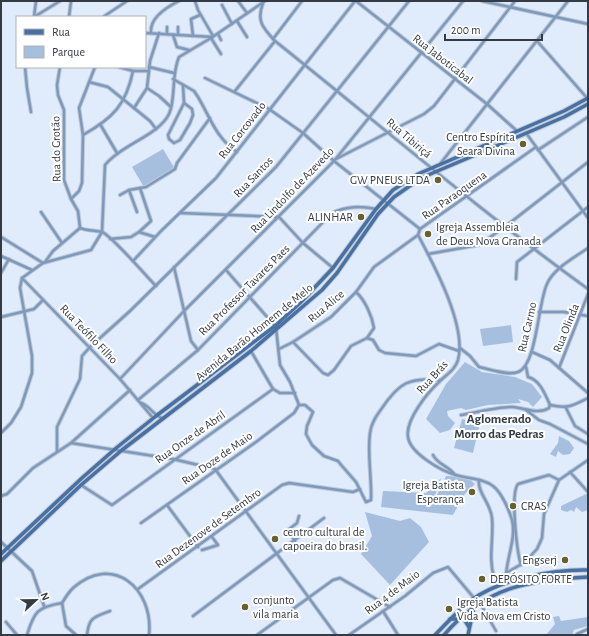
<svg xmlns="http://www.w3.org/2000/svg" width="589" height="636" viewBox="0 0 589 636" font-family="'Alegreya Sans',sans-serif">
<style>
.green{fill:#a7bfde}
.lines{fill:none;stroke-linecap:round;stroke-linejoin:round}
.street-casing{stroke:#bec9d7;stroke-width:4.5}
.secondary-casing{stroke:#bec9d7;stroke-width:5.5}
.street{stroke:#7e99bc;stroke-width:2.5}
.secondary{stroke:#4970a3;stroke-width:3.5}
.poi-dot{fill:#66612d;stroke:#fff;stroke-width:1.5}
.labels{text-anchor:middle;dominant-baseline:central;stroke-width:4;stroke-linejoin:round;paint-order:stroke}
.street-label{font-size:12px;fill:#343b45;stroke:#fff}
.poi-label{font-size:12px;fill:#343b45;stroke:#fff;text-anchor:start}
.neighbourhood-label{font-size:13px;font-weight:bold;fill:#343b45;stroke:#fff}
</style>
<rect width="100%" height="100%" fill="#e0ecfb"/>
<!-- green -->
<g class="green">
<path d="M163,149L175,169L144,187L132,167Z"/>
<path d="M511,325L513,342L483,346L480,329Z"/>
<path d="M465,362L482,372L515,377L532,384L542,397L533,407L528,402L518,399L521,403L488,405L466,410L461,408L447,411L448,416L455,423L450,430L440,433L426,419L446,384Z"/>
<path d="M462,419L480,423L473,453L454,448Z"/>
<path d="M559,436L569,441L574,448L570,454L563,455L558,451L556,457L550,454L558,443Z"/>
<path d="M446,476L467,477L475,484L464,495L453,515L381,507L383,491L426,493L441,478L431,507Z"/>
<path d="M588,493V510L582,512L576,507L574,512L571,510L567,512L561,510V506Z"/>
<path d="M365,512L400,521L410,518L421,527L429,542L390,585L361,554L372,536Z"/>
<path d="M559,616L561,621L588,617V626L574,630L572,635H546L555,624L553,617Z"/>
</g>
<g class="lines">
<defs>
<g id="street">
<path d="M195,1L198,10L213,36"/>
<path d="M238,1L247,13"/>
<path d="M356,1L487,104L517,131"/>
<path d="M482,1L588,24"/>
<path d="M263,3C256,21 263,28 275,41C379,124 480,211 588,289"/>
<path d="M222,5L232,24"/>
<path d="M34,17L60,1"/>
<path d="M34,17L36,1"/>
<path d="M69,17L71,1"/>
<path d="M103,17L127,1"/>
<path d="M237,21L247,37"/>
<path d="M178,27V35"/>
<path d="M151,32C150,17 167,7 179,1"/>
<path d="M145,33L213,37"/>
<path d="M167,34V27"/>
<path d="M218,34L221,40"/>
<path d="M173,35L177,47L189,50"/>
<path d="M193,36L191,19L200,15"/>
<path d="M211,38L221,54"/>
<path d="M273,39L302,1"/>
<path d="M537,41L587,98"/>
<path d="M25,67L27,88L31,112"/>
<path d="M119,67L133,71H149"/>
<path d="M149,67L174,73"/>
<path d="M205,78L269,109L303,133L334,161L420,229"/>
<path d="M173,79L194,91L198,97C210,117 216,138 237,152"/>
<path d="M89,82L108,87L150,121L156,129"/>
<path d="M183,86L184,103"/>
<path d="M147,88L159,96L171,107"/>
<path d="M235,91L275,41"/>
<path d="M184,103L192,109L193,115L190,123L180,140L174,143L169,139L168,135Z"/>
<path d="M134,108L147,88L150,61L159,33"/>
<path d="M100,124L117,153"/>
<path d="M526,133L588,218"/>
<path d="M83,135C113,118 126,105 133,71"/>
<path d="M538,150L588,117"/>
<path d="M336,159L424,114L434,106L515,1"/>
<path d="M440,164L568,1"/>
<path d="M120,195L129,190"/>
<path d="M71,199L79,191L82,183L83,135L79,108L95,67"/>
<path d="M41,212L62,243"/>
<path d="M137,212L129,190L146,187L175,169L177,163L210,118"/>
<path d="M180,213L279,217L303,243L333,268"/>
<path d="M80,228C87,231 94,230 102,232C111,235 147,277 156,286"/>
<path d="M420,229L536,147"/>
<path d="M139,232L151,221L140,188"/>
<path d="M418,235C434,265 467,326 458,360C455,370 447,374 440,381C428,392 405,420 408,437C410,453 441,471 456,475C468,479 483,478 493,486C502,493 509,510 512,520C517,540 504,563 506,583"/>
<path d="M1,237L43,263"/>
<path d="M110,239L131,237L139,232L155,237"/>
<path d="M428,254L479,245L506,226L588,162"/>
<path d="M1,256L32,270"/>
<path d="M133,261L161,231L216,178L355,1"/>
<path d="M45,262L53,251L80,228L78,211L71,199L64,180V110L58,95L57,85L60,67"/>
<path d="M174,267L191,341L198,350"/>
<path d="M226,270L275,326"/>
<path d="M1,273L9,259"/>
<path d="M22,278L120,379L153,418"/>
<path d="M516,279L517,262L588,207"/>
<path d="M356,292C365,300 372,316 374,328L367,338"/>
<path d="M539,312H564L588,316"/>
<path d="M1,317L34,309L43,300"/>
<path d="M276,328L280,365L290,382L299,405"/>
<path d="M293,342L323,373L328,375L334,370L351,346L367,338L373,340L379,350L385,353L416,356L439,344L459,351"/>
<path d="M460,348L470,356L479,367C489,369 508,376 518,372C537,365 538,302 547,284C553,269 575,257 588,248"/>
<path d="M279,349L293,342L331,317L356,292L374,267L418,235L420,229"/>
<path d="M251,351L273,389L280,393H295"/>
<path d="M532,352L550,360L588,393"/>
<path d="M526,367L528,377C540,380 545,394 550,405"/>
<path d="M559,368L588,294"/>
<path d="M120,379L185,310L334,161L463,1"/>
<path d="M138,400L198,350L332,213C347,206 360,206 376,209"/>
<path d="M141,403C150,406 153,415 162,418"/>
<path d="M299,405H305L313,412L307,426L306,434L312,445L324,456L338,461L342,466L356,482L366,502L371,500C372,478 367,455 370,433C371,423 377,415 382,408C399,383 409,377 440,380"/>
<path d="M550,405C568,409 572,406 588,398"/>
<path d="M566,408L575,426L588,434"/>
<path d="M526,410L539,420L550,424L588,444"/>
<path d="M461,415C474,413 500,406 513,407C525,408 538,415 549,408L550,405"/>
<path d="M1,433L11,423L21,407L32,373V356L20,288L22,278L43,263L91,250L102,232L105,165C121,145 159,135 169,114C176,100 171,75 179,57L211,38L265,1"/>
<path d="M71,443L173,459L215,469"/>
<path d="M57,451V427L80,379L82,356L90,347L130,311L276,167L409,1"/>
<path d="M433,455C438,465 449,466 455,475"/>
<path d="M215,469L336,635"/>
<path d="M570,472L588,492"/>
<path d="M479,480C477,492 491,504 492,518C494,537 488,558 494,577L505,576"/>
<path d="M81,485L112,505L273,389"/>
<path d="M1,496L7,494L33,468L71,443L130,390"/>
<path d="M167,505L198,547"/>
<path d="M141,523L256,442L294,413L299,405"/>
<path d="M295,541L288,530L297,523L299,516"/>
<path d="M1,542L32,571L44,606"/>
<path d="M202,550L218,545L212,537"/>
<path d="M521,565C517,552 510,493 518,484L549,475L559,480"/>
<path d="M506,573L525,562L537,549L542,538L544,514L559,480L588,460"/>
<path d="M138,589L282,485L289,483L353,492L360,489"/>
<path d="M62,603L66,626L76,635"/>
<path d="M480,603L496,631"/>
<path d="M383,611L398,635"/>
<path d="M193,616L324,518"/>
<path d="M6,622L17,635"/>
<path d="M577,634L588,629"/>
<path d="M27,635C34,612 37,607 62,603C65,598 69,592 73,588C112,553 154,588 149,635"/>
<path d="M87,635C89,617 94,617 110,611"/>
<path d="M257,635L333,580L340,578L390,607"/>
<path d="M349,635L405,596L433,573L448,567L474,598"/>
</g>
<g id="secondary">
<path d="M1,554L82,478L115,449L156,416L275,326L301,302L333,268L376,209L393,190L418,174L564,111L588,98"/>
<path d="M1,561L81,485L122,450L251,351L322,290L337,273L378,214L394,197L421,178L564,117L588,104"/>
<path d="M450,619H464L469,627"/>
<path d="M435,635C447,623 459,609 473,599C501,579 554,569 588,570"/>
<path d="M444,635C485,587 528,580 588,577"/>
<path d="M468,635L474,607"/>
</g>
</defs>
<!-- street casing -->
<use href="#street" class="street-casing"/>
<!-- secondary casing -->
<use href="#secondary" class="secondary-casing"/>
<!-- street -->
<use href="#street" class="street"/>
<!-- secondary -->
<use href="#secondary" class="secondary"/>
</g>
<!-- markers -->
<g class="poi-dot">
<circle cx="523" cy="144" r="4"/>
<circle cx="438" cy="180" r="4"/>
<circle cx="361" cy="217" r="4"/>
<circle cx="428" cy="234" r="4"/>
<circle cx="472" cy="492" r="4"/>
<circle cx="513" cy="506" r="4"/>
<circle cx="275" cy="539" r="4"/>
<circle cx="565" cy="560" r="4"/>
<circle cx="482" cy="579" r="4"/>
<circle cx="245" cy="607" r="4"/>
<circle cx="449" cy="609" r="4"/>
</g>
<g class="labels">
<!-- street labels -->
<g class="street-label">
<text transform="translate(443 59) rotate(38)">Rua Jaboticabal</text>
<text transform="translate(242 130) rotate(-52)">Rua Corcovado</text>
<text transform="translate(409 138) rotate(40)">Rua Tibiriçá</text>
<text transform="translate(56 149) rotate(-91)">Rua do Grotão</text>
<text transform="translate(253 177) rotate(-46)">Rua Santos</text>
<text transform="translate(292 190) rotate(-46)">Rua Lindolfo de Azevedo</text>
<text transform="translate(454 195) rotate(-35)">Rua Paraoquena</text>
<text transform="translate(244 290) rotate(-45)">Rua Professor Tavares Paes</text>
<text transform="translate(326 306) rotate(-40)">Rua Alice</text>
<text transform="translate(527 327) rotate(-77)">Rua Carmo</text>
<text transform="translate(566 328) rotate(-68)">Rua Olinda</text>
<text transform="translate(254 332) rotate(-39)">Avenida Barão Homem de Melo</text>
<text transform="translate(89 334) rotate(46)">Rua Teófilo Filho</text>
<text transform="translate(432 377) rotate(-48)">Rua Brás</text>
<text transform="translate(190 437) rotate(-35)">Rua Onze de Abril</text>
<text transform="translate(217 458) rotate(-35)">Rua Doze de Maio</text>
<text transform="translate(208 528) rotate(-36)">Rua Dezenove de Setembro</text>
<text transform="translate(392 592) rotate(-37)">Rua 4 de Maio</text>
</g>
<!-- poi labels -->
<g class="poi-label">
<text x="515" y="137" text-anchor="end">Centro Espírita<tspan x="515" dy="14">Seara Divina</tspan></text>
<text x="430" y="180" text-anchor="end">GW PNEUS LTDA</text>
<text x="353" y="217" text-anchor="end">ALINHAR</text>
<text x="436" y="227">Igreja Assembleia<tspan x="436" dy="14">de Deus Nova Granada</tspan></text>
<text x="464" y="485" text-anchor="end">Igreja Batista<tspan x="464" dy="14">Esperança</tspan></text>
<text x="521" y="506">CRAS</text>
<text x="283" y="532">centro cultural de<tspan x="283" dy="14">capoeira do brasil.</tspan></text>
<text x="557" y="560" text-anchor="end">Engserj</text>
<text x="490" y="579">DEPÓSITO FORTE</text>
<text x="253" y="600">conjunto<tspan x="253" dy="14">vila maria</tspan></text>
<text x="457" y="602">Igreja Batista<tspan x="457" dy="14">Vida Nova em Cristo</tspan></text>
</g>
<!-- neighbourhood labels -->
<g class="neighbourhood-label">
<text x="499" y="419">Aglomerado<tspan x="499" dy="15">Morro das Pedras</tspan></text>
</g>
</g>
<!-- border -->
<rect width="589" height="636" fill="none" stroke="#343b45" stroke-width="4"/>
<!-- legend -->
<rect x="16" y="16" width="130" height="52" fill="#ffffff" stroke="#aeb1b5"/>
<rect x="24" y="29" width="20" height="6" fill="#4970a3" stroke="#aeb1b5"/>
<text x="52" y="36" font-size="12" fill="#343b45">Rua</text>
<rect x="24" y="46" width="20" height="12" fill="#a7bfde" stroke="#aeb1b5"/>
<text x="52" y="56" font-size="12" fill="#343b45">Parque</text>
<!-- north arrow -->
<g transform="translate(36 600) rotate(68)" stroke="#ffffff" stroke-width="3" paint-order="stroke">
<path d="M0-3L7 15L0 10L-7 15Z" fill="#343b45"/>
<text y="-6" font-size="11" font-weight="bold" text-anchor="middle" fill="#343b45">N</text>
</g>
<!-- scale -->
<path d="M445 34v6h97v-6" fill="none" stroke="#343b45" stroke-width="2"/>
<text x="451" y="34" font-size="12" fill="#343b45" stroke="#ffffff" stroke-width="3" paint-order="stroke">200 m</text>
</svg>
